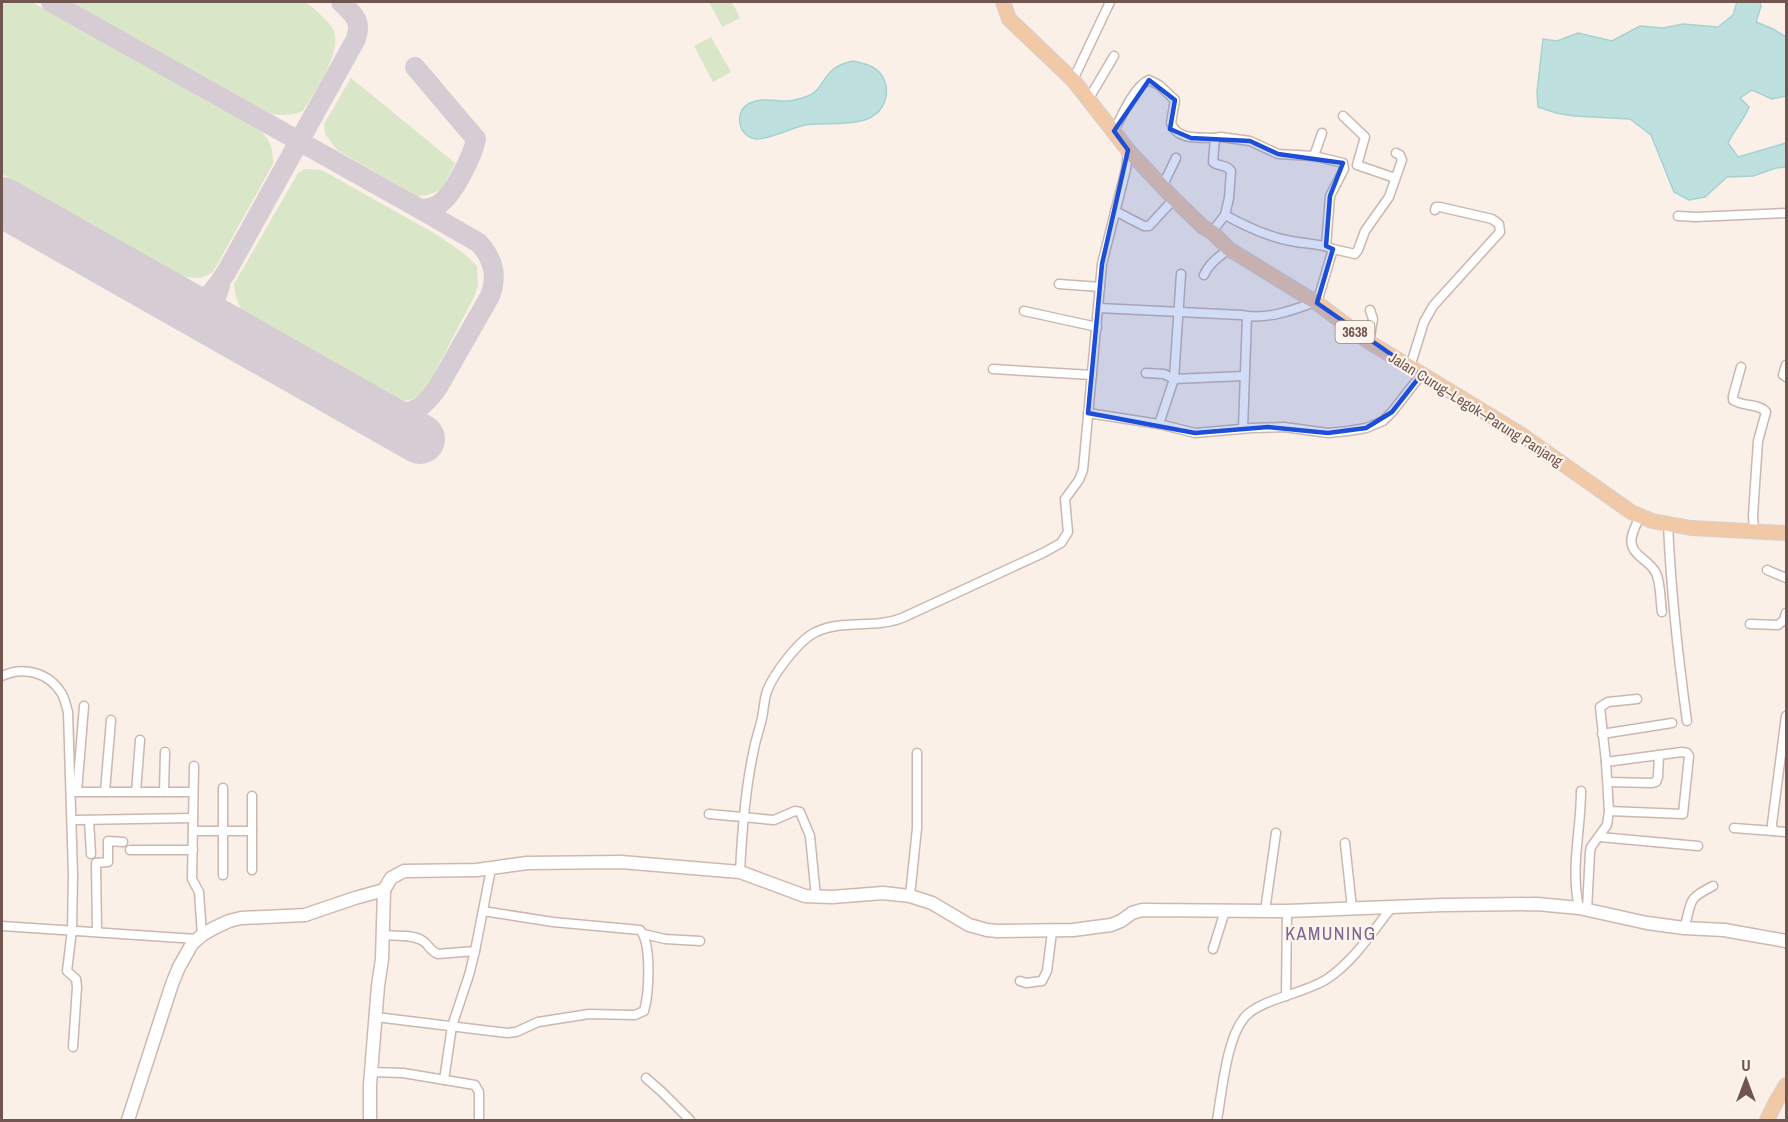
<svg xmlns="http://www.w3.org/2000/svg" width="1788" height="1122" viewBox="0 0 1788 1122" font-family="'Archivo Narrow',sans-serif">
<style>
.green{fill:#d9e6c7}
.water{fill:#bee1e0;stroke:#a5d2d1;stroke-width:1.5}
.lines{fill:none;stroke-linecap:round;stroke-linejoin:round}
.taxiway{stroke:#d6ccd4;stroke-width:20}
.runway{stroke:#d6ccd4;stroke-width:50}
.street-casing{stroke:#cbb7af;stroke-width:11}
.secondary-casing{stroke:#cfb8b0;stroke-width:15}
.primary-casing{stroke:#d7cfce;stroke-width:16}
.street{stroke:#fff;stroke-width:8}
.secondary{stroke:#fff;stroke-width:12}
.primary{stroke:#f1c9a7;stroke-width:14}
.marked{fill:#1d4ed8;fill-opacity:0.2;stroke:#1d4ed8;stroke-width:4.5;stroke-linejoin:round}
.labels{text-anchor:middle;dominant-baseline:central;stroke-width:4.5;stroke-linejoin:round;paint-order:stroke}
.shield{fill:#fdf4ed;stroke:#9b857e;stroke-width:1.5}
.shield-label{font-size:14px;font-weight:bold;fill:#71554f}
.street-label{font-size:15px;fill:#71554f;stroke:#fdf4ed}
.quarter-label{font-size:18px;letter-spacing:1.5px;fill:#7a668c;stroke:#fdf4ed}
</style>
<rect width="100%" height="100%" fill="#faf0e7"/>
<!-- green -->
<g class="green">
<path d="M2,2H32L261,131C271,141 273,150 273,164L213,272L201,278L183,277L2,174Z"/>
<path d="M71,2H306C312,7 330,22 333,29C344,51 314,92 303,111C292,115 283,116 271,114Z"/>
<path d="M709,2H732L740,18L722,27Z"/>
<path d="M711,37L731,72L713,82L694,46Z"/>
<path d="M351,78L455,163L441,190L427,195L417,196L337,150L325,134L324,124Z"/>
<path d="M306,169L321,170L329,174L439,236L467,256L477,266L478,285L474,297L427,387C420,395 413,401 401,401L242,311C237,302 235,295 234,284L298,173Z"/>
</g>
<!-- water -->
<g class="water">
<path d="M1737,2H1760L1761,6L1756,22L1773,29L1786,37V96L1772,99L1752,90L1740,98L1749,107C1744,120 1734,130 1728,143L1738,157L1786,143V167L1776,168L1753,176L1727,177L1705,197L1689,200L1674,192L1651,135L1630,119L1574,116L1556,113L1538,107L1537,92L1543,39L1557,41L1578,33L1612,41L1640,26L1663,28L1683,24L1718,27L1733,15Z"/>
<path d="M853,61C867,64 880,67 885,82C887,87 887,95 885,100C876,131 831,121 805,125C792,128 769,139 757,139C738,138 733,111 750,103C763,97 776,102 790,101C796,100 803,98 808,96C827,88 821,67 853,61Z"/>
</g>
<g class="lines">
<!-- taxiway -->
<g class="taxiway">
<path d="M51,2L420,209L479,243C493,259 498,275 490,296L438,387C433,394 427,403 418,408C399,419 372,410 353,401"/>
<path d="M415,67L476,139C473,155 453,196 439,204C433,208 427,209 420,209"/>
<path d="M220,286C211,309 210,316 231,332"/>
<path d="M160,292C199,308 205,305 227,271L356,39C362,19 354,16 341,2"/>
</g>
<!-- runway -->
<path class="runway" d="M2,202L420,439"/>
<defs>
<g id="street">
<path d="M1073,80L1110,2"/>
<path d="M1088,100L1114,56"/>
<path d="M1343,116L1365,137L1357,165L1395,178"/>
<path d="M1114,131C1121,117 1135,85 1149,80L1159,85L1175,100L1171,123C1177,141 1200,137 1215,138"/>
<path d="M1314,156L1322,133"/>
<path d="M1162,187L1176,158"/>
<path d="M1115,211L1144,226H1149L1174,199"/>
<path d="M1678,216L1696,217L1786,213"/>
<path d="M1212,232L1225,215"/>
<path d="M1333,249L1355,254L1358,250L1365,231L1389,197L1402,160L1400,155L1396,153"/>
<path d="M1204,275C1209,263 1219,257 1229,249"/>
<path d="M1059,284L1100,287"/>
<path d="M1317,303L1333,249C1320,243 1305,244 1291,241C1268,237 1245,226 1225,215L1229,198L1231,171C1227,164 1218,167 1213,162L1215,138L1221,137L1250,141L1278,154L1314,156L1343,163L1344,169L1330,196L1326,246"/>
<path d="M1099,308L1241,315C1266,320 1291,311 1315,302"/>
<path d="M1024,311L1097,327"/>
<path d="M1369,342L1373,319L1370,310"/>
<path d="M1786,365L1783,375L1786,377"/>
<path d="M1410,367L1424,322L1433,306L1500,232L1499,224L1492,219L1440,207H1436L1435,210"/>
<path d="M1741,367L1733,396V400C1743,407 1759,403 1766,412L1758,441L1753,515L1754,532"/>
<path d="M993,369L1092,375"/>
<path d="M1146,373L1164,374L1174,379L1244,376"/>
<path d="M1088,413L1159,424L1195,433L1252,428L1284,427L1328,433L1348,431L1366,428L1383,421L1392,412L1421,375"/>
<path d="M1159,424L1174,379L1181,274"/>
<path d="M1243,428L1247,317"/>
<path d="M1640,516C1632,534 1624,545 1643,559C1648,563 1653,567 1656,573C1661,584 1660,600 1662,612"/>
<path d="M1668,525C1671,590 1678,656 1687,721"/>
<path d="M1767,570L1786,578"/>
<path d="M1750,624L1778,625L1784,620L1786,613"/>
<path d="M2,676C23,666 49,672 62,694C65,699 66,706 68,712L73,875L72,930L67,971L76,979L77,987L73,1047"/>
<path d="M84,706L77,792H193"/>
<path d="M1786,716L1772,824L1773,831L1786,832"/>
<path d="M1602,734L1672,723"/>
<path d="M1606,762L1682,752L1687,753L1689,756L1683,814L1609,811"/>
<path d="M194,766L192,879L199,892L202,935"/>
<path d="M1608,782L1651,783L1656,782L1658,777L1659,755"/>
<path d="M105,792L111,720"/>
<path d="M136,792L140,740"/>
<path d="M164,792L165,752"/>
<path d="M709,814L774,820L795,811L800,812L810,836L816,897"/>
<path d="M77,820L193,818"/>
<path d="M89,820L91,854"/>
<path d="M1734,828L1773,831"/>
<path d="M193,831H252"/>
<path d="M1600,837L1698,846"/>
<path d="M1345,843L1352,908"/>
<path d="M130,850H193"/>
<path d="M252,870V796"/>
<path d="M740,872C742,831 745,789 754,749C756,738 760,728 762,718C764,709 764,699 767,691C774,673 800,639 816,632C843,619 874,629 902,618L1043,553L1061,543L1068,532L1065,499L1079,480L1083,470L1102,264L1126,169L1128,150"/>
<path d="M223,875V788"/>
<path d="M910,896L917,828V753"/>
<path d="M1579,908C1570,866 1581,832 1581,791"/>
<path d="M1587,910L1590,852L1591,847L1607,825L1609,811L1606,762L1600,707L1608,702L1637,699"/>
<path d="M1265,911L1276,833"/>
<path d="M2,926L196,939"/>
<path d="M1684,928C1693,901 1685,900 1713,886"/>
<path d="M97,931L96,863L108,862V841L123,842"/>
<path d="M644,934L665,939L700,941"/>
<path d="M383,935C394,936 413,934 423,941C429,945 430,951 438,954L475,951L469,975L452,1026L444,1080"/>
<path d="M1213,949L1225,911"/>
<path d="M475,951L491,869"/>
<path d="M1020,981L1026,983L1042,981L1047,971L1052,932"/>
<path d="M1286,996L1287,911"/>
<path d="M376,1017L507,1033L516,1032L538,1022L589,1014L635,1015L644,1011C649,994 652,943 640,930L553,922L483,911"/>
<path d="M371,1072L403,1073L475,1085L479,1092V1120"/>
<path d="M646,1078L662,1092L690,1120"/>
<path d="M1217,1120C1222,1093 1226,1040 1244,1018C1259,999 1304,994 1327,979C1354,961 1372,932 1392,907"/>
</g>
<g id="secondary">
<path d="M128,1120L172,984L179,967L192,944L202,935L214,928L229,921L241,918L305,915L355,898L384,890"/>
<path d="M370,1120V1085L378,986L382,959L384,890L391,878L404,871L477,870L527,863L621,862L740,872L805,896L832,897L883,893L910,896L932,903L969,925L987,930L997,931L1073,930L1111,925L1121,921L1132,913L1142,910L1287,911L1443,905L1537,904L1579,908L1647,923L1684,928L1724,930L1786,941"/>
</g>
<g id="primary">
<path d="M1003,2L1009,19L1073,80L1128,150L1174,199L1203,227L1212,232L1229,249L1317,303L1369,342L1519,433L1631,512L1652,521L1691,528L1786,533"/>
<path d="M1767,1120L1777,1100L1786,1085"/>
</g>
</defs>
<!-- street casing -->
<use href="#street" class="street-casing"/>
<!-- secondary casing -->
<use href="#secondary" class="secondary-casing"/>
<!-- primary casing -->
<use href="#primary" class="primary-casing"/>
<!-- street -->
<use href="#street" class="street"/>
<!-- secondary -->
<use href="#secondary" class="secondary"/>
<!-- primary -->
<use href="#primary" class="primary"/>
</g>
<!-- marked area -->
<path class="marked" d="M1149,80L1175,100L1170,129L1191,138L1250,141L1278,154L1343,163L1330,196L1326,246L1333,249L1317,303L1421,375L1392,412L1366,428L1328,433L1268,427L1195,433L1088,413L1102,264L1128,150L1114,131Z"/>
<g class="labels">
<!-- shield labels -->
<rect class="shield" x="1335.5" y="321" width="39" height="22" rx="4.5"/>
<g class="shield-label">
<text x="1355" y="332">3638</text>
</g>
<!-- street labels -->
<g class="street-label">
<text transform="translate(1476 409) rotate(32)">Jalan Curug–Legok–Parung Panjang</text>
</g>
<!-- quarter labels -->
<g class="quarter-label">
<text x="1331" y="933">KAMUNING</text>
</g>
</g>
<!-- border -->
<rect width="1788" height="1122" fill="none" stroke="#71554f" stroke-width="6"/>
<!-- north arrow -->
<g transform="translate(1746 1080)" stroke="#fdf4ed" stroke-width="4.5" paint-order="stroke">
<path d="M0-4.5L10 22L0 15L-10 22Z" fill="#71554f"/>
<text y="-9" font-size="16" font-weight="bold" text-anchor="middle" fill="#71554f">U</text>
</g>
</svg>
